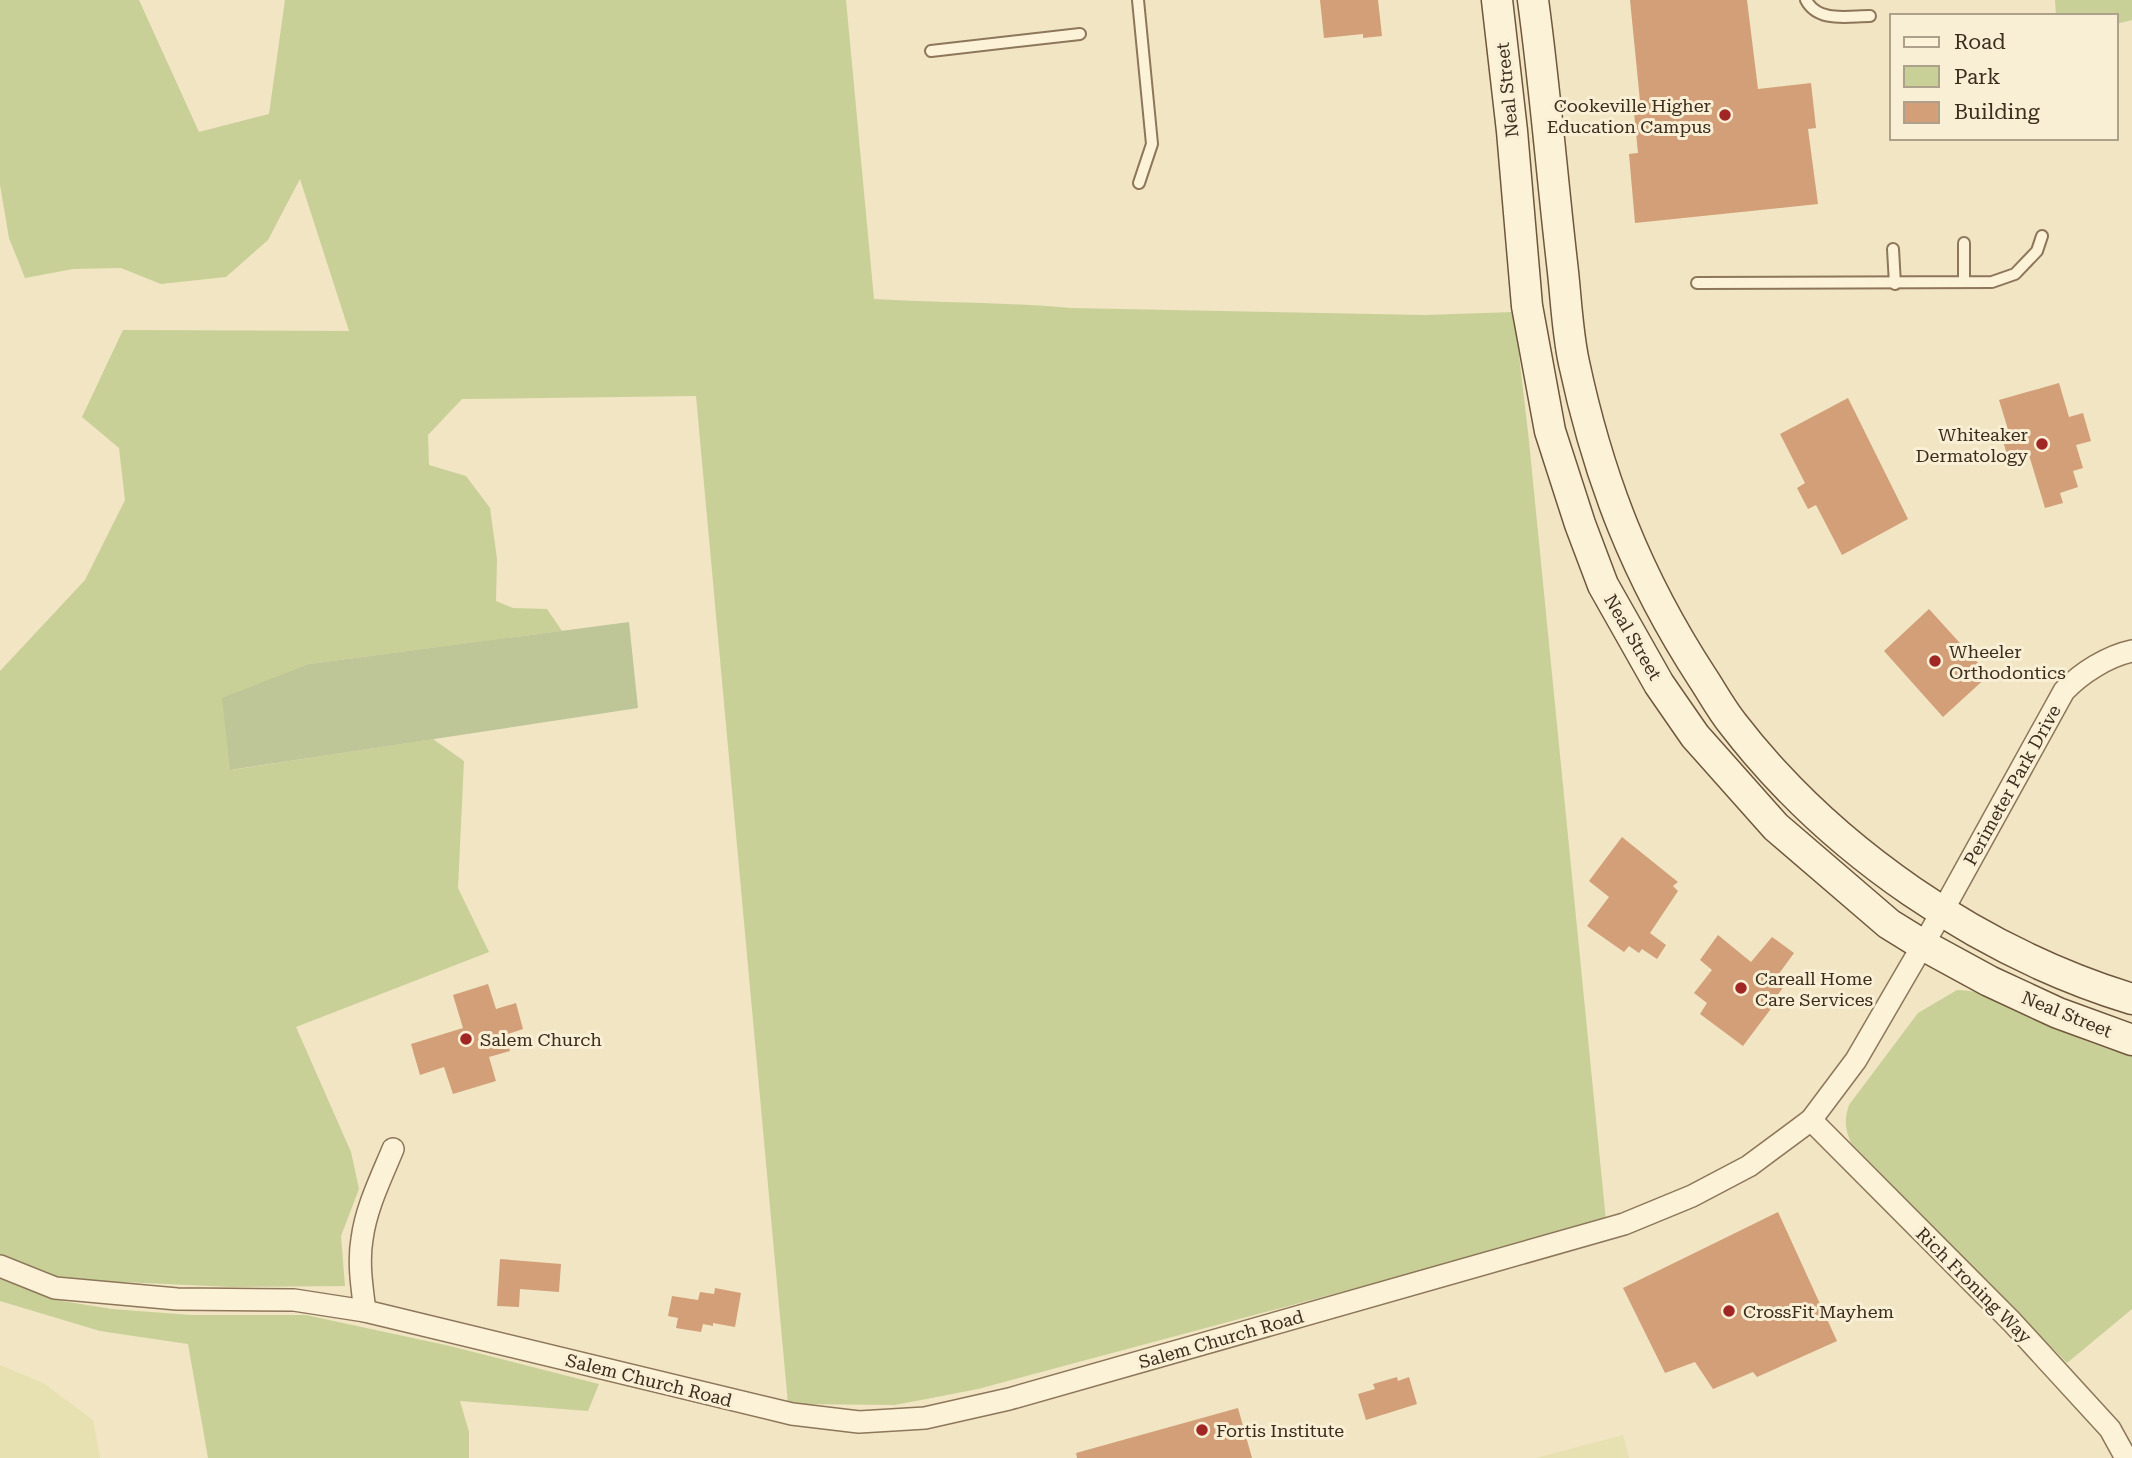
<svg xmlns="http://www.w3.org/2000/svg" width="2132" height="1458" viewBox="0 0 2132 1458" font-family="'Roboto Serif',serif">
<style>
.farmland{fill:#e7e0b1}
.green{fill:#c8d097}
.cemetery{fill:#bec597}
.building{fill:#d29f78}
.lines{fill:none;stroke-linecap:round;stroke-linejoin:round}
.service-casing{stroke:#8d7659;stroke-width:14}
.minor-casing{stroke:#8d7659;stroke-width:24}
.secondary-casing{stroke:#6f573c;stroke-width:33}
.service{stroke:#fbf2d8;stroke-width:10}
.minor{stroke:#fbf2d8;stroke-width:21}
.secondary{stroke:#fbf2d8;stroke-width:30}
.poi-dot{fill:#a12725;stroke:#f8efd5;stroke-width:2.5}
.labels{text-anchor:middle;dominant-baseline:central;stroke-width:6;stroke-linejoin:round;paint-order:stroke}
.street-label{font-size:18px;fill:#3c2d1e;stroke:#f8efd5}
.poi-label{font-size:18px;fill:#3c2d1e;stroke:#f8efd5;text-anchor:start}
</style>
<rect width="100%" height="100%" fill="#f1e5c4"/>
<!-- farmland -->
<g class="farmland">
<path d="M0,1365L43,1383L93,1420L100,1458H0Z"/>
<path d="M1623,1435L1629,1458H1536Z"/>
</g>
<!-- green -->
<g class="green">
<path d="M0,0H139L199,132L269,114L285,0H846L874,299C940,303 1005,302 1071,308L1425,315L1514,312L1529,441L1606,1221L978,1389L895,1405L788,1404L696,396L462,399L428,435L429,465L466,476L490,508L497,559L496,601L513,608L547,609L562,631L309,664L231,770L433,739L464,761L458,888L489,952L296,1027L351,1152L359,1189L341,1236L345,1286L231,1287L57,1279L0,1257V671L85,580L125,500L119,448L82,417L123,330L349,331L300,179L268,240L226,277L161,284L121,268L73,269L25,278L9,238L0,185Z"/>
<path d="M2055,0H2132V20L2116,24V16H2056Z"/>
<path d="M1957,990C1991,990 2019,1011 2049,1025C2075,1037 2104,1049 2132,1056V1309L2067,1363L1851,1143C1845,1128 1844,1120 1849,1105L1918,1013Z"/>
<path d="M0,1279L56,1300L112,1309L191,1315H306L450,1346L599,1384L588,1411L460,1401L469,1432V1458H208L188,1344L100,1331L0,1301Z"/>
</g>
<!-- cemetery -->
<path class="cemetery" d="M629,622L638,708L230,770L222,698L309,664Z"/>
<!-- building -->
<g class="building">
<path d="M1320,0H1378L1382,36L1363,38V34L1324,38Z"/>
<path d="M1630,0H1747L1758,89L1811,83L1816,128L1808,129L1818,204L1635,223L1629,154L1638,153L1633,102L1640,101Z"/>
<path d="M2059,383L2069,417L2083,413L2091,441L2076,445L2083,468L2073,471L2078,487L2060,493L2063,503L2045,508L2029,455L2009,461L2002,438L2010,436L1999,400Z"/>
<path d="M1848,398L1908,519L1842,555L1816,505L1808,509L1797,488L1805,483L1780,434Z"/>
<path d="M1929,609L1989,675L1943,717L1884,651Z"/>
<path d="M1622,837L1678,882L1673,886L1678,891L1650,933L1666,945L1657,959L1642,949L1639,953L1629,946L1624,952L1587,926L1609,897L1589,881Z"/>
<path d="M1718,935L1751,962L1772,937L1794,953L1778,975L1787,982L1777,996L1779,998L1743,1046L1700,1014L1707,1003L1694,993L1712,970L1700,960Z"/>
<path d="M488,984L496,1009L516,1003L523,1029L505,1035L510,1051L489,1057L496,1081L453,1094L444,1067L420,1075L411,1044L463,1028L453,995Z"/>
<path d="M1778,1212L1837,1341L1757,1377L1753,1372L1713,1389L1695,1362L1665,1373L1623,1288Z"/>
<path d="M500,1259L561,1264L559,1292L520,1289L519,1307L497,1306Z"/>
<path d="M715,1288L741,1293L735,1327L713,1323V1326L703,1324L701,1332L676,1328L678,1318L668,1316L672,1296L698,1300L700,1292L714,1294Z"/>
<path d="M1397,1377L1398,1381L1409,1377L1417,1404L1366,1420L1358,1394L1375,1389L1373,1384Z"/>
<path d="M1238,1408L1252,1458H1077L1076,1453Z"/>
</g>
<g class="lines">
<defs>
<g id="service">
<path d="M1138,0L1152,144L1139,183"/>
<path d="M1806,0C1818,23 1848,16 1870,16"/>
<path d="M931,51L1080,34"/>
<path d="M1893,249L1895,284"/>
<path d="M1964,282V243"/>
<path d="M1697,283L1992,282L2015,274L2037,251L2042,236"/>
</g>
<g id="minor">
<path d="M1811,1120L2012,1322L2110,1429L2126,1458"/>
<path d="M0,1266L55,1288L177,1299L294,1300L365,1311L792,1414L859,1422L925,1418L1009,1399L1624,1224L1692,1196L1749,1166L1811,1120L1856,1060L1942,912L2064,691C2081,673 2108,656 2132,651"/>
<path d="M365,1311C362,1288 358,1262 362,1239C366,1208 381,1178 393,1149"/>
</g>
<g id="secondary">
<path d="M1497,0L1512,131L1527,306L1550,431L1580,524L1603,585L1659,684L1695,736L1776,827L1889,924L1923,945L1989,981L2058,1013L2132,1040"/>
<path d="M1533,0C1545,88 1552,176 1562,263C1566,296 1567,331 1574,363C1599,480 1637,577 1702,677C1712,692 1721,709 1733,724C1831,851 1979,952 2132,999"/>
</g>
</defs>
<!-- service casing -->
<use href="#service" class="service-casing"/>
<!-- minor casing -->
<use href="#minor" class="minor-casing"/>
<!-- secondary casing -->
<use href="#secondary" class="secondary-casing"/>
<!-- service -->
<use href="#service" class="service"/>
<!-- minor -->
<use href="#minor" class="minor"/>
<!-- secondary -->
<use href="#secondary" class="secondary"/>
</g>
<!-- markers -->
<g class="poi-dot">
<circle cx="1725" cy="115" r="7"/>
<circle cx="2042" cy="444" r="7"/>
<circle cx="1935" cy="661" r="7"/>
<circle cx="1741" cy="988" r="7"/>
<circle cx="466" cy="1039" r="7"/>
<circle cx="1729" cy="1311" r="7"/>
<circle cx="1202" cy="1430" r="7"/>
</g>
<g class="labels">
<!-- street labels -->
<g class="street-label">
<text transform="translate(1507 90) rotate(-96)">Neal Street</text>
<text transform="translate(1633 637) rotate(60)">Neal Street</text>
<text transform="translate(2012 785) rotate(-61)">Perimeter Park Drive</text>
<text transform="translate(2067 1014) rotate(22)">Neal Street</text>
<text transform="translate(1974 1285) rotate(45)">Rich Froning Way</text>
<text transform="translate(1221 1339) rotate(-16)">Salem Church Road</text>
<text transform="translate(649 1380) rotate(14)">Salem Church Road</text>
</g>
<!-- poi labels -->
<g class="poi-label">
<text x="1711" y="105" text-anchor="end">Cookeville Higher<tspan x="1711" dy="21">Education Campus</tspan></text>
<text x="2028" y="434" text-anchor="end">Whiteaker<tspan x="2028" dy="21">Dermatology</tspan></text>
<text x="1949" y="651">Wheeler<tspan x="1949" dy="21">Orthodontics</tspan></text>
<text x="1755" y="978">Careall Home<tspan x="1755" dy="21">Care Services</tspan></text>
<text x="480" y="1039">Salem Church</text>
<text x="1743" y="1311">CrossFit Mayhem</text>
<text x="1216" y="1430">Fortis Institute</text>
</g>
</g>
<!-- legend -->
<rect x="1890" y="14" width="228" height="126" fill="#f8efd5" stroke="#ada18c" stroke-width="2"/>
<rect x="1904" y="37" width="35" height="10" fill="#fbf2d8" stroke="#ada18c" stroke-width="2"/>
<text x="1954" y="49" font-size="21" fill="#3c2d1e">Road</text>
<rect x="1904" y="66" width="35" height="21" fill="#c8d097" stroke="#ada18c" stroke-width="2"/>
<text x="1954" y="84" font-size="21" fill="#3c2d1e">Park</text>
<rect x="1904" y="102" width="35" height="21" fill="#d29f78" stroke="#ada18c" stroke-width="2"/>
<text x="1954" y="119" font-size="21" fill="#3c2d1e">Building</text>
</svg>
